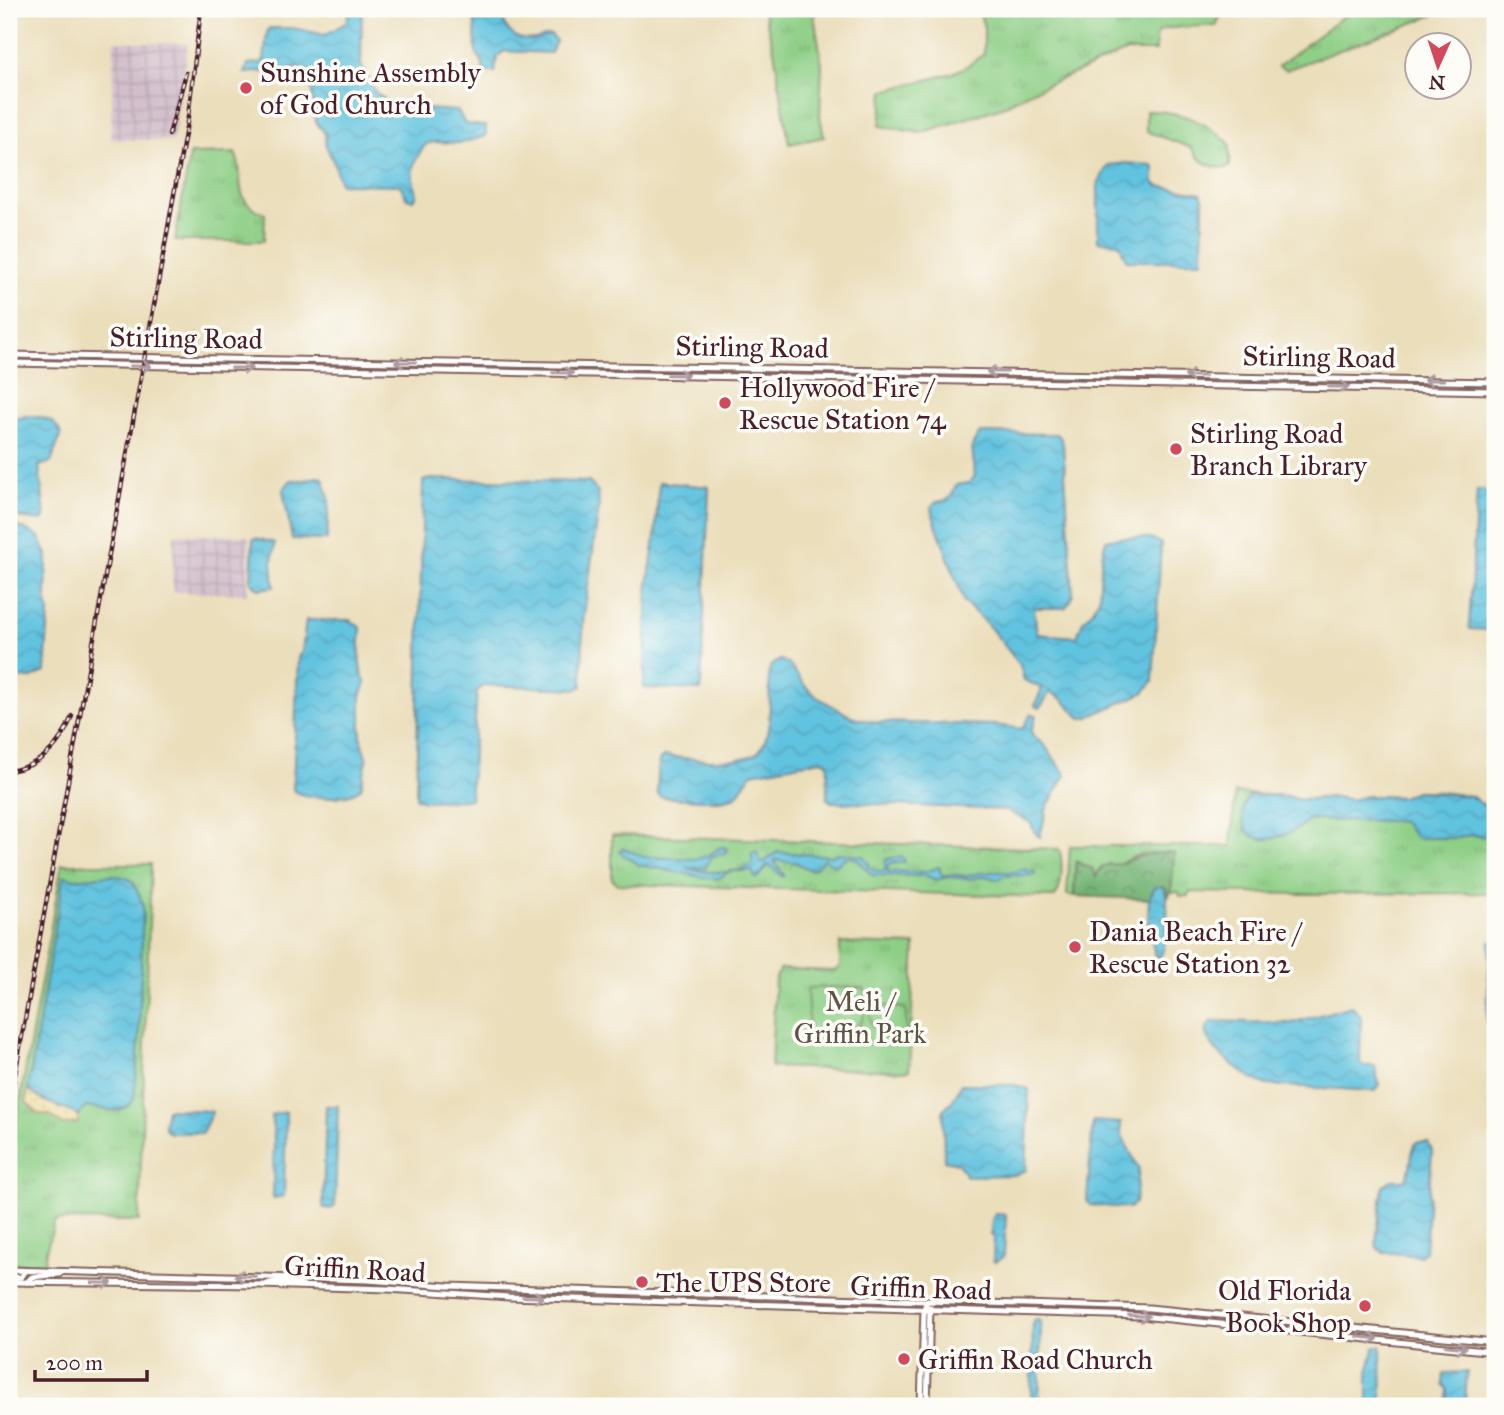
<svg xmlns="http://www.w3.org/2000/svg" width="1504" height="1415" viewBox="0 0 1504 1415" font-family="'IM FELL Great Primer',serif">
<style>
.industrial{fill:url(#industrial-grid)}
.grass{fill:url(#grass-tufts);stroke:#6c7758;stroke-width:2}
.forest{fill:url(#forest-crowns);stroke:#5e684f;stroke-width:2}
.sand{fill:url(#sand-dots);stroke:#9c7c64;stroke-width:2}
.pitch{fill:#8ecf86;stroke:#6c7758;stroke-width:2}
.water{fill:url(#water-waves);stroke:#567185;stroke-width:2}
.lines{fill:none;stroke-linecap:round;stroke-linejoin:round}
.major-casing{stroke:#82625d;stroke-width:9}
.major{stroke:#fff;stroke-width:5}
.rail-casing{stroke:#4a1f2b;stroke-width:4.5}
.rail{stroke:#fdfcf7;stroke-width:2;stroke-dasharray:5;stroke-linecap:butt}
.oneway{stroke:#ae9aa0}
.poi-dot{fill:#d1495b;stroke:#fdfcf7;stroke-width:2.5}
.labels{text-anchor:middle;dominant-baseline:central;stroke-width:7;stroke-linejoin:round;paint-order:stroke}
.poi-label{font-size:28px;fill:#4a1f2b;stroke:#fdfcf7;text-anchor:start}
.street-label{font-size:28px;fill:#4a1f2b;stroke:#fdfcf7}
.park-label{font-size:28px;fill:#5e5446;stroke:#fdfcf7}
</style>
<defs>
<pattern id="industrial-grid" width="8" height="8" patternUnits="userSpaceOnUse" patternTransform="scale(1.75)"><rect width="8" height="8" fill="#d1bdcb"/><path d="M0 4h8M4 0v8" fill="none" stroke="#b5a2ae"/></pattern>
<pattern id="grass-tufts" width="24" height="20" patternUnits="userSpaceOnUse" patternTransform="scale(1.75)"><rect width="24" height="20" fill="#8ecf86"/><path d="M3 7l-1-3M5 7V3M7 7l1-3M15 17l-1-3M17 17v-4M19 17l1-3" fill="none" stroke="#7cb174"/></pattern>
<pattern id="forest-crowns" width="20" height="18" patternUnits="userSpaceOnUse" patternTransform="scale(1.75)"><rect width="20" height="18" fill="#72b273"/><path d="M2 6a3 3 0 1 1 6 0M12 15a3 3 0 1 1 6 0" fill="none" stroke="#60905f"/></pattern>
<pattern id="sand-dots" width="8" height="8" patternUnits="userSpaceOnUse" patternTransform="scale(1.75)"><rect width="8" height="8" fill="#eeda9e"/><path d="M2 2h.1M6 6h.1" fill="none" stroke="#cebb88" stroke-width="1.8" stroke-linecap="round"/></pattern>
<pattern id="water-waves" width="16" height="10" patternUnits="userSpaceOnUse" patternTransform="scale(1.75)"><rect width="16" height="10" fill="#61c3df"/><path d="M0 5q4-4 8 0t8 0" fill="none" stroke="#56a7c0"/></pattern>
</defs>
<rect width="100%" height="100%" fill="#fdfcf7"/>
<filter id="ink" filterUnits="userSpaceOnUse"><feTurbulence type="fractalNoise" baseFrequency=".0143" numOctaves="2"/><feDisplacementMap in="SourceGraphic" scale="14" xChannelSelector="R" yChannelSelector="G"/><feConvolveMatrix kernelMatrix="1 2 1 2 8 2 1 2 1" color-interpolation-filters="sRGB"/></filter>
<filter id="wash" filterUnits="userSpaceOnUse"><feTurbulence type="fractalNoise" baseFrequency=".00686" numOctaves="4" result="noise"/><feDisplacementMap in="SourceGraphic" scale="28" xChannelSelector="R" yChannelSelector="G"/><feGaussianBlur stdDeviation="1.57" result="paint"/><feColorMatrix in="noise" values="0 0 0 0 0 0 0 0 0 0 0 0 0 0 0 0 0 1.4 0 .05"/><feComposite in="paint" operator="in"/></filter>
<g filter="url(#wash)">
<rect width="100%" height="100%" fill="#ebdebb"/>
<!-- industrial -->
<g class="industrial">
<path d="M114,41L188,44L173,141L111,139Z"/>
<path d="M174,534L249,536L248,594L172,592Z"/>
</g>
<!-- grass -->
<g class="grass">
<path d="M763,9H813L822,64L820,116L824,137L789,144L774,50Z"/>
<path d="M979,9H1223L1216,26C1204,26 1165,25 1158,33C1155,36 1156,47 1156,51H1127L1028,93L1002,107L921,133L880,126L884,91L953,73L964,68L984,54V28Z"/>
<path d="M1353,9H1434V15L1286,70L1278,66Z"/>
<path d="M1146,111C1179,110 1207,122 1230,144V166L1227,168C1211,168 1199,163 1192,148L1146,131Z"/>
<path d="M235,153C247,177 228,200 265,214L264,241H175L190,154Z"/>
<path d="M1491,764H1495V893L1299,894L1190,892L1189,896H1180L1179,892H1171L1174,853L1140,854L1116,865L1109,864L1100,868L1096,877L1093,869L1084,867L1078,861L1075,864L1074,896L1067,895L1070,846H1231L1235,793L1287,796L1299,800L1335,797L1352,800L1367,796L1403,797L1416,791H1432L1471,796L1483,805L1487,804Z"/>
<path d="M612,835L1059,849C1063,861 1063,887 1055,897H1050L617,884L612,879Z"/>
<path d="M62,864H151L139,1221L55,1220L46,1251L44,1266L9,1263V1163Z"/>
<path d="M840,943L915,945L909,1071L771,1067L775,979L780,969L835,971L840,966Z"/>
</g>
<!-- forest -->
<path class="forest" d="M1168,852L1174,853L1171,892L1168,897L1165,889L1155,887L1149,899L1074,896L1076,862L1093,869L1096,877C1103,859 1110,868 1123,863C1144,853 1146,855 1168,852Z"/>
<!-- sand -->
<path class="sand" d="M28,1089L43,1100L78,1115V1123L63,1125L50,1115L38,1114L26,1102Z"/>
<!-- pitch -->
<g class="pitch">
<path d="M829,987L864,988C873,1027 845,1047 810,1045L807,990L809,988Z"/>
<path d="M874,1005L904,1008L906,1010V1043C888,1044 860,1026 874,1005Z"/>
</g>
<!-- water -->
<g class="water">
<path d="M349,9H362L361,65L376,93L396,107L458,111L465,124L486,126V136L461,143L435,142L426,144C411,164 409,171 417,195L413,200L407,198L400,185L340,184L335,165L326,146L325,133L316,122L309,70L301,68L245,73L248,64L260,63L264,60L267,33L269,28H293L325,35L347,22Z"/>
<path d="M474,9H502C502,29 514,42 535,39C541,38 545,35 551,35L556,41L551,53L504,51L497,57L495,72H483V63L476,52Z"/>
<path d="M1126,163L1152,165L1154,167V182L1158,186L1201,193L1203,199L1202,261H1127L1119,243L1098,241V183L1108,165Z"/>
<path d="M26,416C41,417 55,418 61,434L51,462L39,466L45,516L42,521C29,519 17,520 9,509V421Z"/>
<path d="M980,433L1056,434L1060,437L1063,444L1073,594L1070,602L1065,608H1034L1037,634L1077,637L1083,621L1093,610L1099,598L1102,555L1106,540C1116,537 1154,535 1161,544L1153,681L1145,692L1086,718H1081L1061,698L1050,692L1040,708L1035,706L1042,688L1024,680L1020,665L988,625L964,602L931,510C934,501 938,501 947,500L952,495L956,485L969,483L975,476L972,446Z"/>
<path d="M317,477L323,478L329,498L327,540L292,539L283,490L291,480H306Z"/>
<path d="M429,479L589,482L598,492L599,507L583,622L582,686L578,689L485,685L477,691L470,799L424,801L416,798L423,481Z"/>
<path d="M659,482L709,487L701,690L644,688L648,584L655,539Z"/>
<path d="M1477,490L1495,491V527L1489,540L1486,559L1492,582L1488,630L1470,629L1469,626Z"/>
<path d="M12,525L25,529L39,537L47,555L46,597L49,611L45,672L29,679L9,677V527Z"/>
<path d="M256,538L275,543L272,563L274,587L259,589L251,582L253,539Z"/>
<path d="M306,620H350L361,628C360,646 356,668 366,683L361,696V740L367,759L361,788C348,800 306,800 293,790L298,657L302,652Z"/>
<path d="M780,660L789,664L806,687L817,697L854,718L875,722L996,725L1022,729L1031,714L1036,715L1031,733L1045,746L1066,775L1047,807L1040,837L1036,834L1030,822L1005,810L831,802L827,798L828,763L822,760L752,773L736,796C717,804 681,798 660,797L657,792L659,761L664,756C683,758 744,766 759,751C774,735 769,691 769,671L771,666Z"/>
<path d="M1416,791L1471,796L1483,805L1495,803V838L1472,835L1451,838H1416L1403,822C1372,818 1341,823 1310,819C1298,830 1273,844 1255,837C1240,831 1239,804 1250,795L1287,796L1299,800L1335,797L1352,800L1367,796L1403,797Z"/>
<path d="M724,847L727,850L725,854L712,856L705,868H687C706,873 735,876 752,864V853L756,851L759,860L764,862L777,852L831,856L838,853L863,856L873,870L883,871L885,868L886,859L902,857L905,862L889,864L887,871L925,872L939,867L942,876L951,874L966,876L985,872H1017L1022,869L1035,872L1034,875L1004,876L998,880L987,876L970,879L948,877L936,880L927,876L872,875C861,864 852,846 836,866L824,859L816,868L810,870L797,863L775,860L776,865L784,875L783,877L768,865L757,878H755L752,871H730L718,879L703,877L639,865L620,852L623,848L644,857L697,859L707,856L719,848Z"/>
<path d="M111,875L127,878L133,882L143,904L139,1043L134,1099C121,1118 105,1107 86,1107L79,1115L43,1100L28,1089L63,879L65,876L74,879Z"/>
<path d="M1155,887H1163C1170,897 1168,949 1159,958L1155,956L1148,922L1149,899Z"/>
<path d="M1490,941H1495V1033L1489,1029L1487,1021Z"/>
<path d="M1352,1006L1361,1017L1360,1063L1364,1066H1375L1379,1085L1375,1091L1267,1085C1250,1080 1212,1052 1206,1035L1208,1025L1214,1021L1292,1023Z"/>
<path d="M961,1084L1015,1085L1029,1089L1026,1170L1016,1175L966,1176L958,1163L944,1160L943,1110L953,1100Z"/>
<path d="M326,1106H338L335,1206L331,1209L324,1208L323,1205Z"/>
<path d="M167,1109L210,1111L212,1112L202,1133H171L167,1131L164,1125Z"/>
<path d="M286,1112L284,1196L273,1198L274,1136L271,1115Z"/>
<path d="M1093,1121L1121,1123V1134L1139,1169L1135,1203L1129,1208L1090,1205L1087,1201Z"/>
<path d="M1417,1142H1428L1432,1151L1425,1251L1420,1256L1383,1252L1378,1249L1376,1243L1383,1186L1391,1180H1405C1414,1168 1408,1153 1417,1142Z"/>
<path d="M995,1214L1006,1215L1004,1256L995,1262L993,1261L994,1237L991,1235L992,1220Z"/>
<path d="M1036,1319L1040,1320L1041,1327L1039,1406H1031L1033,1322Z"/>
<path d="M1375,1346H1381L1382,1406H1368V1373Z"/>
<path d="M1467,1372L1465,1406H1447L1448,1390L1443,1385L1444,1373Z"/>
</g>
</g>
<g filter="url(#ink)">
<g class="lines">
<defs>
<g id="major">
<path d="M9,355L1495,382"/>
<path d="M9,363L1495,391"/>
<path d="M9,1270L368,1280L448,1286L1149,1308L1495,1342"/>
<path d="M9,1278L21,1277L26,1271"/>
<path d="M9,1282L259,1285L388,1289L509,1297L1141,1316L1495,1352"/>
<path d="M27,1282L32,1277L59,1274"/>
<path d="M265,1285C278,1277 295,1289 307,1278"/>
<path d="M921,1406L924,1309L927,1301"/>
<path d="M927,1406L930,1307"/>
</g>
</defs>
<!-- major casing -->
<use href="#major" class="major-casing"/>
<!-- major -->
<use href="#major" class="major"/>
<defs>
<g id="rail">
<path d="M169,135L186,73"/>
<path d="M9,771C41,766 61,745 72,716"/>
<path d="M9,1108L188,117L201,9"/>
</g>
</defs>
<!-- rail casing -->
<use href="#rail" class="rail-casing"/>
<!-- rail -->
<use href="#rail" class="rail"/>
</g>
<!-- one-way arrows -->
<defs><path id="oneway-shaft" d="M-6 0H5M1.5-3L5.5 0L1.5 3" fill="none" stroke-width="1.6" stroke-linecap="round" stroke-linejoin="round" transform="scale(1.75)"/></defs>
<g class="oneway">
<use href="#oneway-shaft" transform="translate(405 362) rotate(-179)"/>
<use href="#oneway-shaft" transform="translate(141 366) rotate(1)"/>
<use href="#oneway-shaft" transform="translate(242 368) rotate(1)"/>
<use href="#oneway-shaft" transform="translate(997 372) rotate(-179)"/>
<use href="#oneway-shaft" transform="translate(563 373) rotate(1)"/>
<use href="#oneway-shaft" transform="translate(678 375) rotate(1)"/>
<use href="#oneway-shaft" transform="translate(1195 376) rotate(-179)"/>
<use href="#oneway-shaft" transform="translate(1434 380) rotate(-179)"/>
<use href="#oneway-shaft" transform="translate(1339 387)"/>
<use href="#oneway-shaft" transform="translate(245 1276) rotate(-178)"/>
<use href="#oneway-shaft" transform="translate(102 1283) rotate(1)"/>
<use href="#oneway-shaft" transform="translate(533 1297) rotate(2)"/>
<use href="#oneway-shaft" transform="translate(1139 1316) rotate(3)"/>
<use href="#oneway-shaft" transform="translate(1368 1338) rotate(6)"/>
<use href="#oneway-shaft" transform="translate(1456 1347) rotate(6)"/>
</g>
</g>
<!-- markers -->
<g class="poi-dot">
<circle cx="246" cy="88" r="7"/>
<circle cx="725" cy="403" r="7"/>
<circle cx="1176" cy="449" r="7"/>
<circle cx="1075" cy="947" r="7"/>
<circle cx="642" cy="1282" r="7"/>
<circle cx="1365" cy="1306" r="7"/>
<circle cx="904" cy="1359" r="7"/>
</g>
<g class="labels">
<!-- poi labels -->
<g class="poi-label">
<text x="260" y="72">Sunshine Assembly<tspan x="260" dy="32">of God Church</tspan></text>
<text x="739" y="387">Hollywood Fire /<tspan x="739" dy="32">Rescue Station 74</tspan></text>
<text x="1190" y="433">Stirling Road<tspan x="1190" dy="32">Branch Library</tspan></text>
<text x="1089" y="931">Dania Beach Fire /<tspan x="1089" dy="32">Rescue Station 32</tspan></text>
<text x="656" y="1282">The UPS Store</text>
<text x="1351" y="1290" text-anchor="end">Old Florida<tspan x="1351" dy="32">Book Shop</tspan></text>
<text x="918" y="1359">Griffin Road Church</text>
</g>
<!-- street labels -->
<g class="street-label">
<text transform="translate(186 338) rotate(1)">Stirling Road</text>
<text transform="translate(752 347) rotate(1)">Stirling Road</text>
<text transform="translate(1319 357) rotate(1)">Stirling Road</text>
<text transform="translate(355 1269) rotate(3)">Griffin Road</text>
<text transform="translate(921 1288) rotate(2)">Griffin Road</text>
</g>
<!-- park labels -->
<g class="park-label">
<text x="860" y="1001">Meli /<tspan x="860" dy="32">Griffin Park</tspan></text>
</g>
</g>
<!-- margin -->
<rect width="1504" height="1415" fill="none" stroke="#fdfcf7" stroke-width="35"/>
<!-- north arrow -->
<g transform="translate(1438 66) rotate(183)"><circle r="33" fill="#fdfcf7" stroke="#b5a4a5" stroke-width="2"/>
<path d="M0-5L12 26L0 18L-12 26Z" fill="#d1495b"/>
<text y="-10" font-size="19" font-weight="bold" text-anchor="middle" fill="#4a1f2b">N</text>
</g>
<!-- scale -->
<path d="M35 1370v10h112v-10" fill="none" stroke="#4a1f2b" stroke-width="3.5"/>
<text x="46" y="1370" font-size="21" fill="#4a1f2b" stroke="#fdfcf7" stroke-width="5" paint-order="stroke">200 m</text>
</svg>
